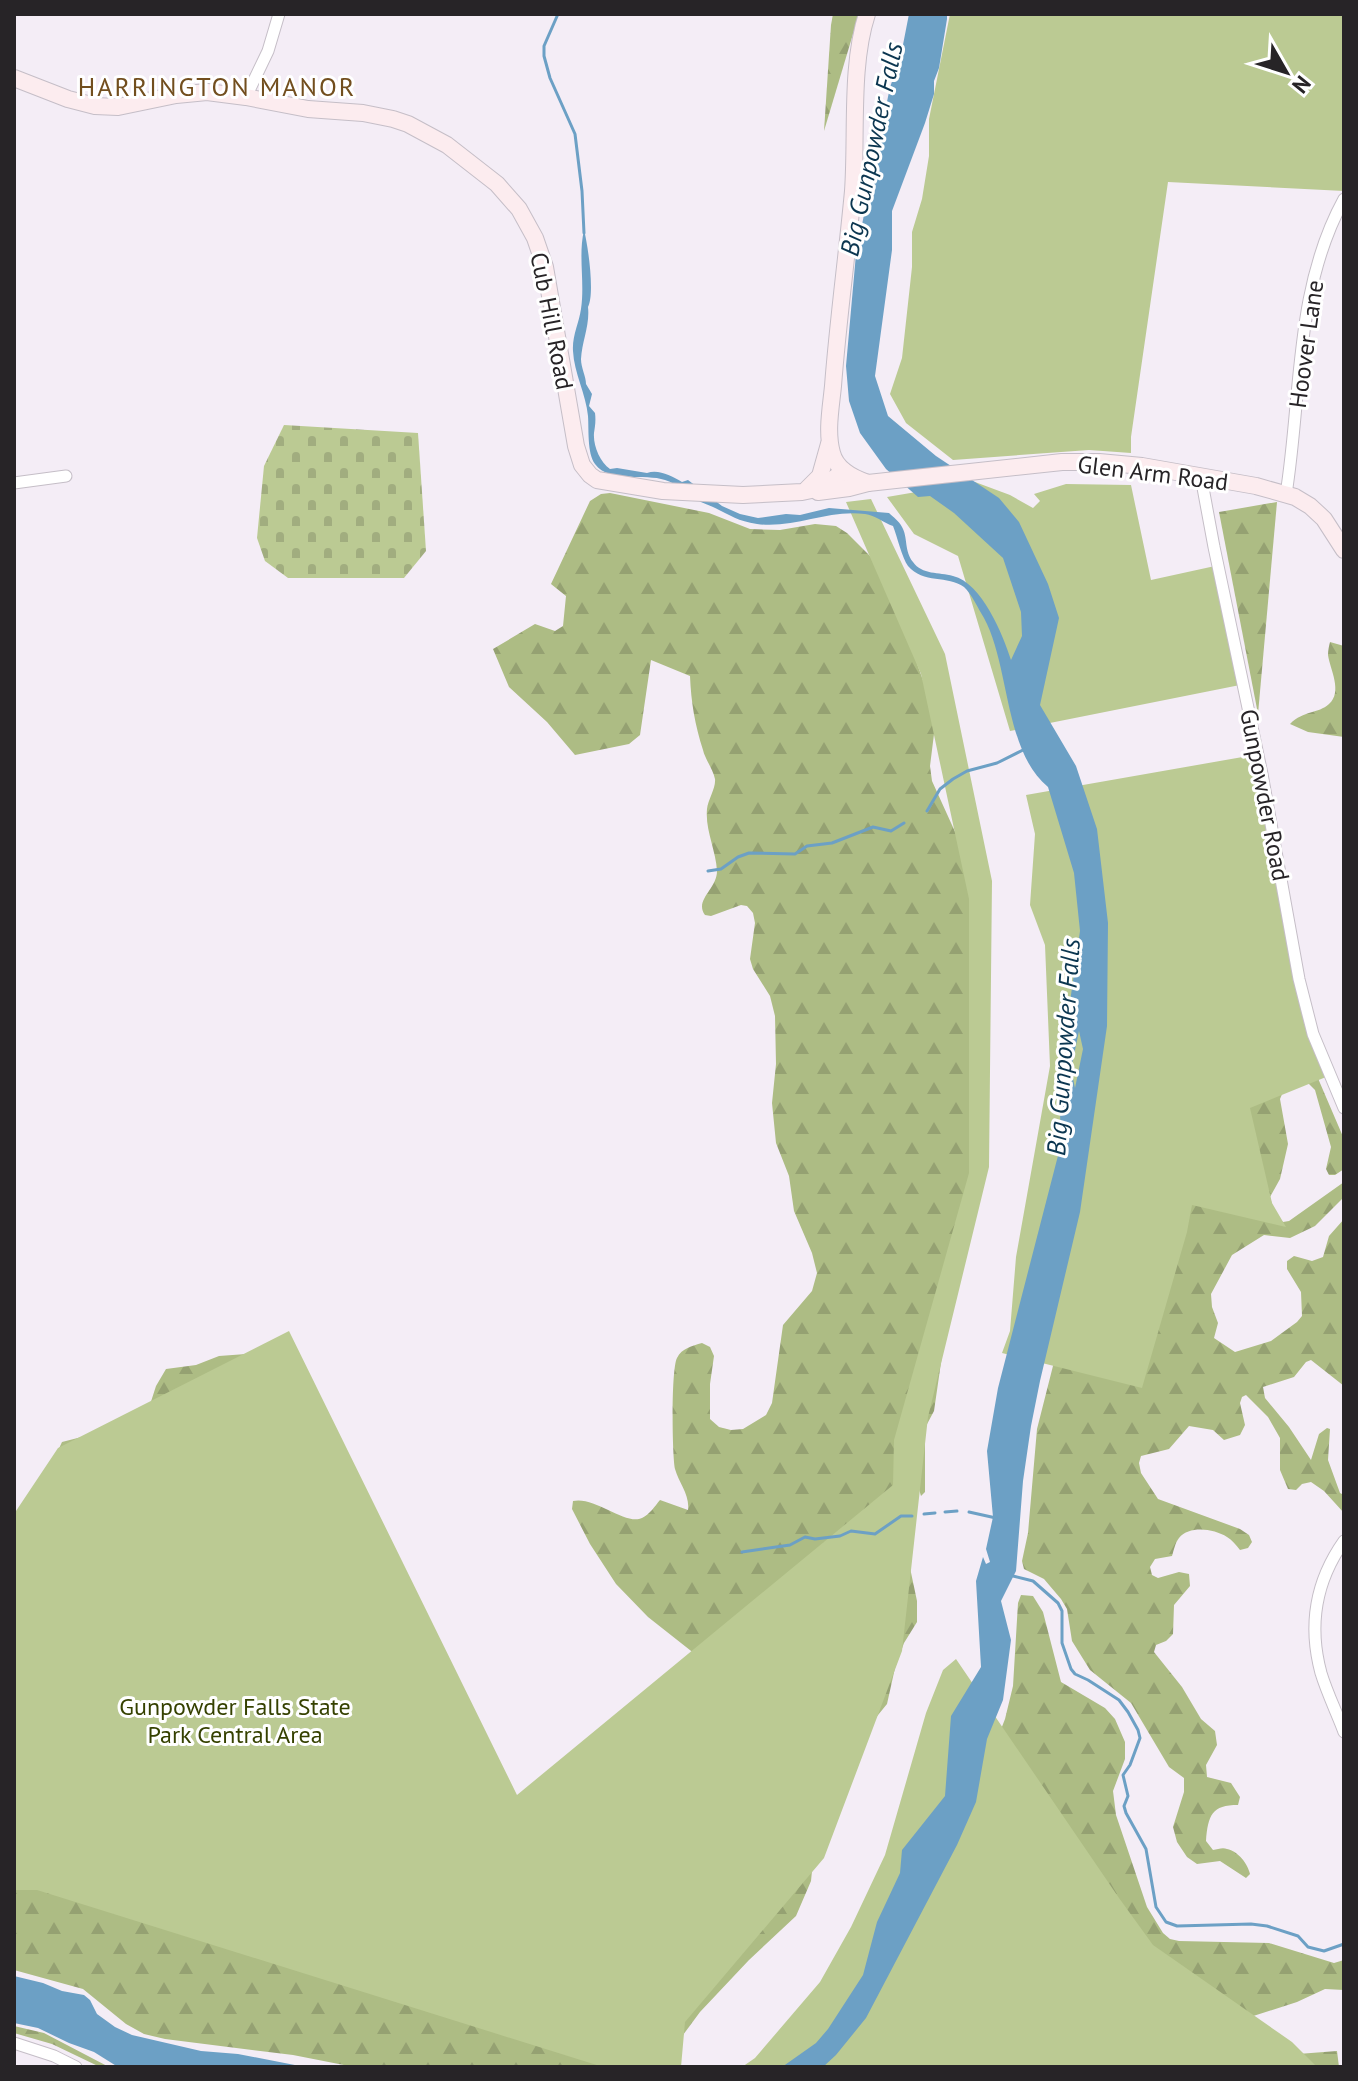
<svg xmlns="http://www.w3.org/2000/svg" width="1358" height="2081" viewBox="0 0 1358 2081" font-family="'PT Sans',sans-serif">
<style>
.forest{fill:url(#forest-firs)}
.cemetery{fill:url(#cemetery-stones)}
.park{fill:#bbca93}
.water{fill:#6ca0c5;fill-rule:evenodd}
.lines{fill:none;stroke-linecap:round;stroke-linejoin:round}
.stream{stroke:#6ca0c5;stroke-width:3}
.street-casing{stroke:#c5bec7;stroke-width:13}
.secondary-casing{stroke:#c5bec7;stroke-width:18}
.street{stroke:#fff;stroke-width:11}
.secondary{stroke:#fcecef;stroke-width:16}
.labels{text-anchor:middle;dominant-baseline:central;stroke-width:6;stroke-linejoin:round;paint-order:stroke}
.street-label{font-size:24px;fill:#272427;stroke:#fff}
.park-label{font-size:24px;fill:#354100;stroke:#fff}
.neighbourhood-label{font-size:26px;letter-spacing:2px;fill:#724e1e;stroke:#fff}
.water-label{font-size:26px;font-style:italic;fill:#0b3650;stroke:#fff}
</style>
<defs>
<pattern id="forest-firs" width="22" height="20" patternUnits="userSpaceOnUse" patternTransform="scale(2)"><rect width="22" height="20" fill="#adbc84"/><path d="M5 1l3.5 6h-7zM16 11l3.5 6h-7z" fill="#95a172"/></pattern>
<pattern id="cemetery-stones" width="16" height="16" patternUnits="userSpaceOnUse" patternTransform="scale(2)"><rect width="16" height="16" fill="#bbca93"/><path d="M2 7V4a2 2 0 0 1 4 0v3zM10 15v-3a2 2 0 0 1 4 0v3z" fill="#a1ad7f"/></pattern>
</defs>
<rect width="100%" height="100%" fill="#f4edf6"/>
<!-- forest -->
<g class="forest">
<path d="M833,14H859L824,131L831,25Z"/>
<path d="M610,493L709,513L750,529L780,530L815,524L836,526L847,533L874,560L887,579L930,700L935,726L930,766L932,781L971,867L985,961L967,1235L954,1273L934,1411L925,1428V1492L921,1496L918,1486L909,1563L917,1601V1622L904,1643L895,1668L887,1704L865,1731L813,1861L811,1881L796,1916L749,1960L700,2012L683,2035L668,2067H354L293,2055L165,2039L144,2034L126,2024L83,1989L14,1970V1521L41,1487L62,1442L101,1432L147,1414L156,1386L166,1369L196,1365L219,1356L246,1354L488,1830L700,1658L648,1617L616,1584L590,1544L572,1509L573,1501C595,1496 626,1526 642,1518C649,1515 655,1506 660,1500L688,1510C690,1495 679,1483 675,1469C672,1455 671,1369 677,1358C682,1348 692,1346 702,1343L710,1347L714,1356L710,1384V1419L719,1427L731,1430L743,1429L766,1415L772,1403L783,1325L812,1291L817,1273L812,1253L794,1211L789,1176L776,1143L772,1103L776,1064L775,1016L770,996L753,969L750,959L755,923L753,913L747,906L741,905L711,916L705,915C694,900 717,889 717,871C716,850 705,830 707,809C708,800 716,788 715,779C713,769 705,759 703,750C695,725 691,702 690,676L651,660L640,735L629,744L575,755L547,722L509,687L493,649L535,624L555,631L563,626L566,596L551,584L590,501L601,494Z"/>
<path d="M1277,502L1258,714L1219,512Z"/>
<path d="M1330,642L1344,646V737L1308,732L1290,724C1304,710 1318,714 1329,704C1343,692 1330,669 1328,655C1328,650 1329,646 1330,642Z"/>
<path d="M1305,1048L1344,1139V1169L1335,1175H1329L1326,1169L1331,1147L1315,1090L1307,1082L1285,1087L1280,1099L1288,1144L1280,1179L1270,1197L1275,1215L1283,1222L1289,1221L1344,1182V1197L1315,1226L1290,1238L1264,1235L1232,1255L1211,1294L1212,1307L1218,1323L1214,1338L1235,1352L1271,1341L1297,1322L1302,1316L1301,1292L1287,1269V1261L1294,1256L1312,1261L1323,1257L1329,1236L1344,1219V1386L1311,1360L1306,1362L1294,1377L1263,1387L1265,1398L1289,1427L1311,1460L1319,1434L1327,1428L1330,1429L1328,1460L1340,1493L1344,1495V1513L1324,1491L1311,1482L1302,1484L1296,1490L1288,1489L1280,1470V1438L1268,1417L1246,1395L1242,1397L1240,1403L1245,1425L1240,1435L1224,1440L1213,1430L1189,1426L1169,1449L1141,1456L1139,1463L1141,1473L1158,1499L1240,1529L1249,1535L1252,1542L1248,1548L1240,1550C1236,1545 1232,1540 1227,1537C1214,1529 1190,1525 1179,1538C1175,1543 1174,1550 1172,1556L1155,1559L1150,1567L1152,1575L1158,1578L1179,1572L1189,1574L1190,1586L1174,1605L1173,1634L1166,1641L1156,1645L1154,1652L1182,1687L1201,1719L1215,1731L1217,1745L1206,1765L1207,1777L1231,1783L1240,1797L1238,1805C1212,1805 1208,1815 1206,1841L1213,1850C1218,1849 1223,1847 1227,1849C1238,1851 1248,1864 1250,1874L1246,1878L1220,1861L1197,1864L1187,1857L1177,1842L1173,1827L1184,1792V1778L1169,1767L1131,1703L1090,1670L1072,1641L1067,1609L1061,1599L1044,1579L1024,1569L1022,1561L1028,1533L1037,1429L1073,1287Z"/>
<path d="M1021,1595L1033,1596L1043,1612L1061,1682L1105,1708L1115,1719L1125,1742V1759L1113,1791L1116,1815L1147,1907L1163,1933L1170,1939L1179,1941L1269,1943L1334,1963L1344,1960V1990L1325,1989L1297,2002L1219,2027L832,2067L991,1755L1005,1719L1013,1686L1018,1603Z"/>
<path d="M14,2026L44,2033L109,2067H100L52,2044L14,2033Z"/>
<path d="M1337,2051L1339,2067H1309L1298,2054Z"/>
</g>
<!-- cemetery -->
<path class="cemetery" d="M284,425L418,433L426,551L404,578H288L265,561L257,538L264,466Z"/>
<!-- park -->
<g class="park">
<path d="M950,14H1344V191L1168,182L1131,437V453L1089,450L953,460L906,423L890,394L902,358L912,267V232L922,199L929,156V119Z"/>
<path d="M975,482L1010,495L1033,508L1040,501L1034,494L1066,484L1131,485L1151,580L1215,566L1240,685L1010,731L958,556L914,534L887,497Z"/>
<path d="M871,499L945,654L992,881L989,1167L928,1417L902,1651L824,1858L685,2022L681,2067H603L37,1890H14V1514L58,1448L289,1331L517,1795L893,1485L894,1440L969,1173V899L921,674L846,502Z"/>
<path d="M1254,755L1326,1077L1250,1108L1272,1203L1286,1227L1192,1205L1187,1232L1142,1388L1002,1353L1010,1331L1016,1257L1050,1066L1045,945L1030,905L1035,834L1026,795Z"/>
<path d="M956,1659L1119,1898L1153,1945L1292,2042L1317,2067H742L755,2058L820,1982L851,1927L885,1855L926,1713L943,1670Z"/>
</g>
<!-- water -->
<g class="water">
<path d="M909,14H947V19L939,68L934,81V94L925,123L892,211V250L875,376L888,416L936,456L999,498L1019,522L1048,584L1059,618L1040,705L1076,766L1097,829L1108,923L1107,1026L1080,1212L1040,1381L1031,1426L1023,1481L1016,1571L1001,1601L1011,1640L1003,1700L987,1739L976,1802L957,1845L866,2018L836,2055L823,2067H782L816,2043L828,2029L863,1975L877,1922L900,1873L902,1850L945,1796L951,1716L981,1667L976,1581L983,1557L986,1564L990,1562L986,1549L993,1517L987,1451L998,1388L1061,1144L1059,1080L1080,931L1074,873L1048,787C1004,751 1010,666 984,618C979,610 971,593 964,587C948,575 923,584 908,566C902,558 897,536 893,526C884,523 875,515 865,514C828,509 794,529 757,524C737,521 730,515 713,507C711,506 703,503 701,502C690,495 678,484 665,480C645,473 610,484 595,464C587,453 589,429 588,416C586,394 574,373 573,351C572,336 579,323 581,309C585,282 578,256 584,230C588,245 595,294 588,307C590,325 582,341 581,359C581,368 586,376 586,384L592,394L589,406L595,413C596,421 595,426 594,433C593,446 600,462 610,469L617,468L647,473C659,469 671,476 682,482L688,480L722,506L740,514L758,518L786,514L800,515L829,508L889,513C893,517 899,521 902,527C908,537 904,551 913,562C922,575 939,572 953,576C982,583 1003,635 1011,660L1022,636L1021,612L1003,558L954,513L930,496L918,497L886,469L860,433L849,401L846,366L856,254L890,87L900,60ZM1079,1031L1083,1049L1075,1088L1071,1069Z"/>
<path d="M14,1976L43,1983L62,1991L84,1995L90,2000L97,2014L115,2027L132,2035L201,2051L238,2054L305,2067H118L94,2052L69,2043L38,2028L14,2023Z"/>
</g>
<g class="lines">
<!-- stream -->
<g class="stream">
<path d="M558,14L544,46V56L550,78L575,134L582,191L584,233"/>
<path d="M927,811L940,789L953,779L967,771L997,763L1025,749"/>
<path d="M708,871L721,869L738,857L749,853L795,854L807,846L832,843L873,827L891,831L904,823"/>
<path d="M945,1512L957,1511"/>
<path d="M969,1512L996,1518"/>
<path d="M924,1514L935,1513"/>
<path d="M742,1552L790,1545L805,1537L815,1539L840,1536L851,1531L875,1534L901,1516H912"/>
<path d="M1013,1576L1033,1581L1058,1603L1062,1611V1643L1071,1669L1075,1674L1088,1680L1119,1700L1128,1712L1138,1730L1140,1738L1130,1765L1123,1775L1128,1796L1124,1806L1126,1813L1146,1849L1156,1907L1166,1922L1177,1926L1251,1924L1267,1926L1298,1936L1308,1947L1324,1951L1344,1944"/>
</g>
<defs>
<g id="street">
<path d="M246,97L268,51L279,14"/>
<path d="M1201,477L1214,547L1262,774L1299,979L1313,1034L1344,1108"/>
<path d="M14,483L66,476"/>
<path d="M1286,494C1302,395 1294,290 1344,199"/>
<path d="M1344,1541C1315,1582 1308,1625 1321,1673C1327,1693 1337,1713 1344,1732"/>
<path d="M14,2043L54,2056L76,2067"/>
</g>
<g id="secondary">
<path d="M867,14C850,66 857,135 853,191C847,256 838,320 833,386C831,407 826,432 832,453C836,469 853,478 868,483L1062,462H1099L1142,466L1256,486L1295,497L1310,506L1324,519L1344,550"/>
<path d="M14,78L68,99L95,106L118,107L176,95L207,92L246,97L308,109L363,113L393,119L408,124L447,145L497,184L519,209L535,238L545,267L576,446L582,465L590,475L597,480L663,491L743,495L802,492L821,488L844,471"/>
<path d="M807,489L820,476L829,444"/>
<path d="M818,492L849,488L868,483"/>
</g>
</defs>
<!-- street casing -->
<use href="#street" class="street-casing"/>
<!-- secondary casing -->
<use href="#secondary" class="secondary-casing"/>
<!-- street -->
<use href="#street" class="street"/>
<!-- secondary -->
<use href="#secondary" class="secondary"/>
</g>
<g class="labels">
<!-- street labels -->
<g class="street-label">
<text transform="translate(552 321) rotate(79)">Cub Hill Road</text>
<text transform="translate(1306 344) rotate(-82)">Hoover Lane</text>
<text transform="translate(1153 473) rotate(7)">Glen Arm Road</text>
<text transform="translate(1265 795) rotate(79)">Gunpowder Road</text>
</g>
<!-- park labels -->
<g class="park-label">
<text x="235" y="1706">Gunpowder Falls State<tspan x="235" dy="28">Park Central Area</tspan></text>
</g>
<!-- neighbourhood labels -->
<g class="neighbourhood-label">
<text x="217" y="86">HARRINGTON MANOR</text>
</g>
<!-- water labels -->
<g class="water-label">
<text transform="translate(871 149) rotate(-78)">Big Gunpowder Falls</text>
<text transform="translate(1063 1047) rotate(-86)">Big Gunpowder Falls</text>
</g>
</g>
<!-- border -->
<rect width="1358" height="2081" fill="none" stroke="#272427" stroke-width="32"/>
<!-- north arrow -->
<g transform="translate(1286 72) rotate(129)" stroke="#ffffff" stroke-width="6" paint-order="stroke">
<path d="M0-6L14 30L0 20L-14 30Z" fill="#272427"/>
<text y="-12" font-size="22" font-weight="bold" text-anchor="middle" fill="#272427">N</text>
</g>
</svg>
